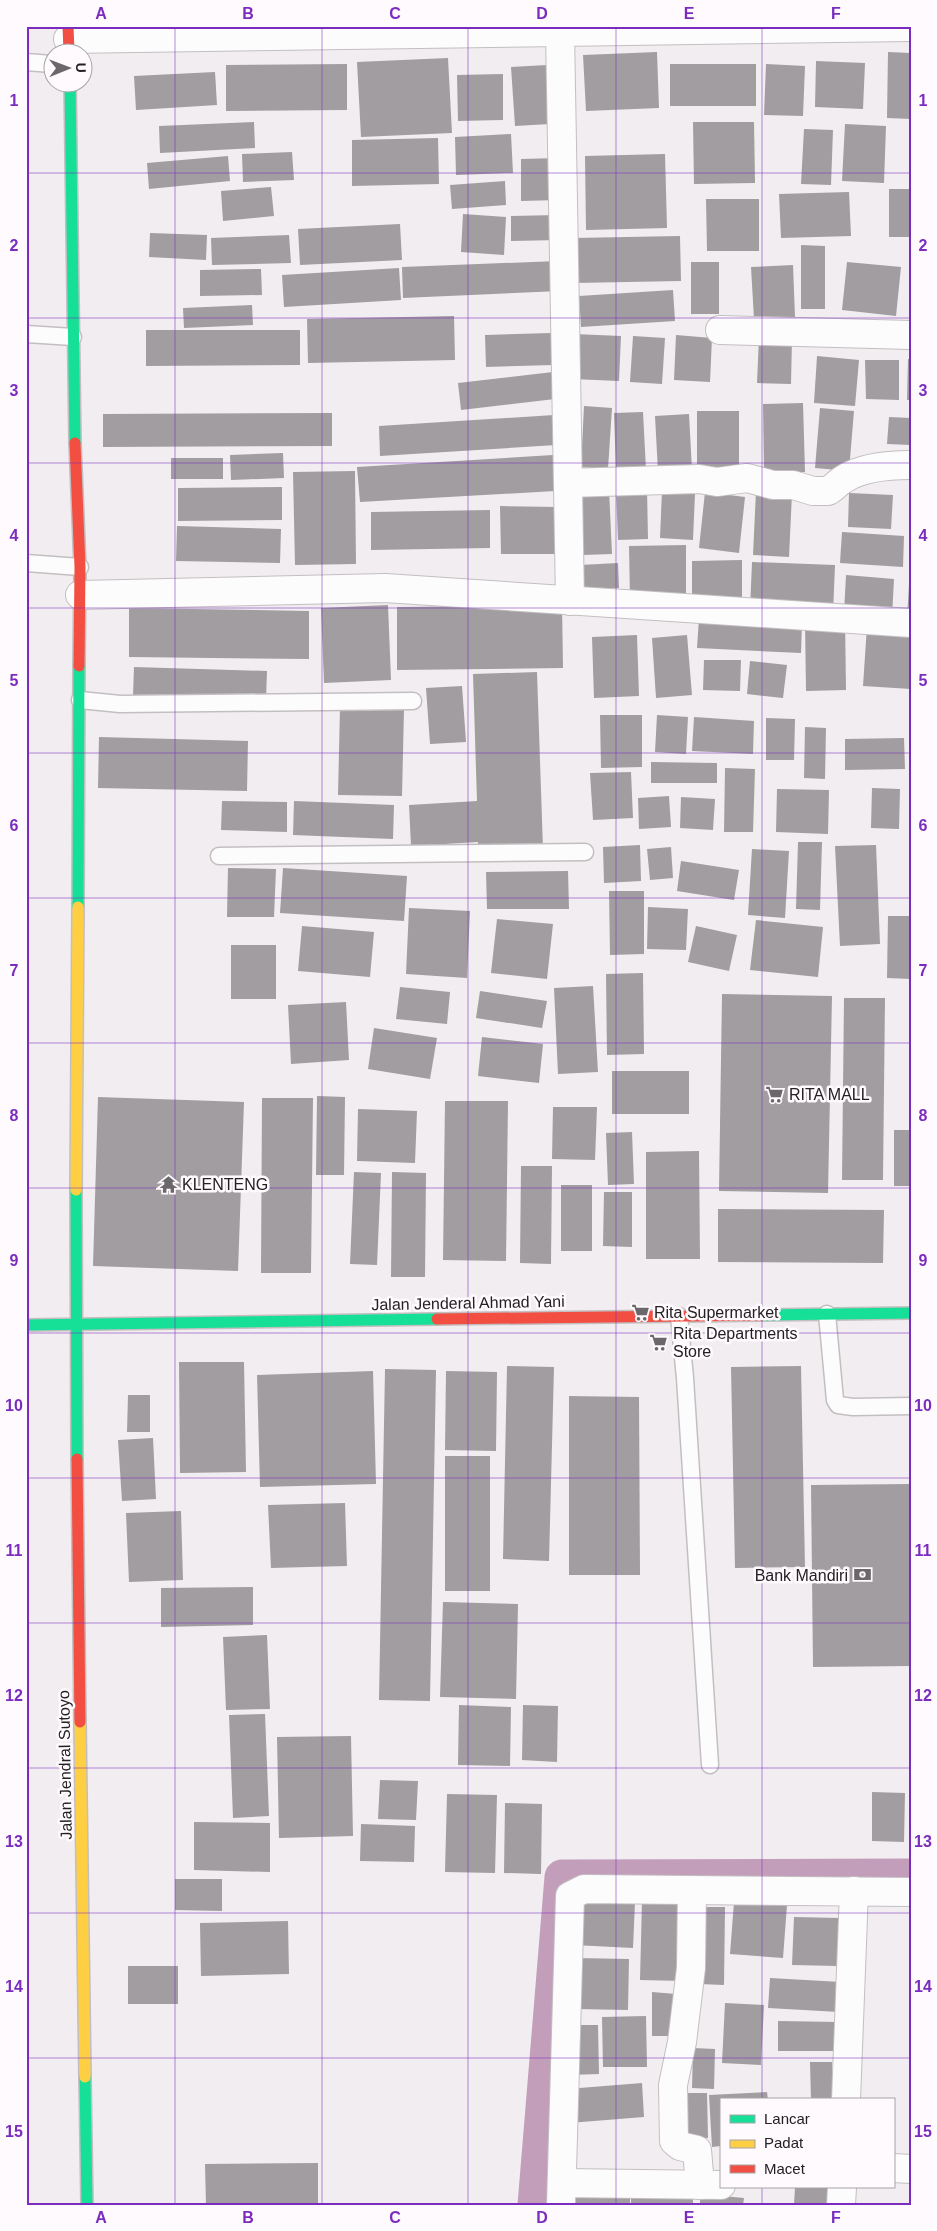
<svg xmlns="http://www.w3.org/2000/svg" width="937" height="2231" viewBox="0 0 937 2231" font-family="Helvetica,sans-serif">
<style>
.lines{fill:none;stroke-linecap:round;stroke-linejoin:round}
.canal{stroke:#c39ebb;stroke-width:35}
.building{fill:#a19da0}
.lane-casing{stroke:#c3bfc1;stroke-width:19}
.street-casing{stroke:#c3bfc1;stroke-width:30}
.fast-casing{stroke:#c3bfc1;stroke-width:14}
.slow-casing{stroke:#c3bfc1;stroke-width:14}
.jam-casing{stroke:#c3bfc1;stroke-width:14}
.lane{stroke:#fdfcfd;stroke-width:16}
.street{stroke:#fdfcfd;stroke-width:28}
.fast{stroke:#16e098;stroke-width:11}
.slow{stroke:#ffcf43;stroke-width:11}
.jam{stroke:#f24e42;stroke-width:11}
.grid{fill:none;stroke:#7b2cbf;stroke-width:1;stroke-opacity:0.55}
.labels{text-anchor:middle;dominant-baseline:central;stroke-width:5;stroke-linejoin:round;paint-order:stroke}
.poi-label{font-size:16px;fill:#232123;stroke:#fffafd;text-anchor:start}
.street-label{font-size:16px;fill:#232123;stroke:#fffafd}
.neatline{fill:none;stroke:#7b2cbf;stroke-width:2}
.grid-label{font-size:16px;text-anchor:middle;font-weight:bold;fill:#7b2cbf}
</style>
<rect width="100%" height="100%" fill="#f2edf0"/>
<g class="lines">
<!-- canal -->
<path class="canal" d="M535,2205L562,1877L911,1876"/>
</g>
<!-- building -->
<g class="building">
<path d="M657,52L659,108L586,111L583,55Z"/>
<path d="M888,52L911,53V119L887,118Z"/>
<path d="M448,58L452,133L361,137L357,62Z"/>
<path d="M816,61L865,63L863,109L815,107Z"/>
<path d="M347,64V110L226,111V65Z"/>
<rect x="670" y="64" width="86" height="42"/>
<path d="M766,64L805,66L803,116L764,115Z"/>
<path d="M547,65L550,124L515,126L511,67Z"/>
<path d="M215,72L217,105L136,110L134,76Z"/>
<path d="M503,74V120L458,121L457,75Z"/>
<path d="M254,122L255,148L160,153L159,126Z"/>
<path d="M693,122H754L755,183L694,184Z"/>
<path d="M845,124L886,126L884,183L842,181Z"/>
<path d="M804,129L833,130L831,185L801,184Z"/>
<path d="M511,134L513,173L456,175L455,137Z"/>
<path d="M438,138L439,184L352,186V140Z"/>
<path d="M292,152L294,180L243,182L242,154Z"/>
<path d="M665,154L667,228L586,230L585,156Z"/>
<path d="M228,156L230,181L149,189L147,163Z"/>
<path d="M558,158L559,200L521,201V159Z"/>
<path d="M505,181L506,205L452,209L450,185Z"/>
<path d="M271,187L274,216L223,221L221,191Z"/>
<rect x="889" y="189" width="22" height="48"/>
<path d="M849,192L851,236L781,238L779,194Z"/>
<path d="M706,199H759V251H707Z"/>
<path d="M463,214L506,217L504,255L461,252Z"/>
<path d="M558,215L559,240L511,241V216Z"/>
<path d="M400,224L402,260L300,265L298,229Z"/>
<path d="M150,233L207,235L206,260L149,257Z"/>
<path d="M289,235L291,263L212,265L211,238Z"/>
<path d="M680,236L681,281L574,283L573,238Z"/>
<path d="M801,245L825,246V309H801Z"/>
<path d="M558,261L560,291L403,298L402,267Z"/>
<rect x="691" y="262" width="28" height="52"/>
<path d="M847,262L901,267L896,316L842,310Z"/>
<path d="M793,265L795,317L754,319L751,267Z"/>
<path d="M399,268L401,300L284,307L282,275Z"/>
<path d="M261,269L262,295L200,296V270Z"/>
<path d="M673,290L675,321L581,327L579,296Z"/>
<path d="M252,305L253,325L184,328L183,308Z"/>
<path d="M454,316L455,360L308,363L307,319Z"/>
<path d="M146,330H300V365L146,366Z"/>
<path d="M551,333L553,365L486,367L485,335Z"/>
<path d="M574,334L621,336L619,381L572,379Z"/>
<path d="M676,335L712,338L710,382L674,380Z"/>
<path d="M633,336L665,338L662,384L630,382Z"/>
<path d="M759,337L792,338L791,384L757,383Z"/>
<path d="M817,356L859,360L855,406L814,403Z"/>
<path d="M908,359H911V400H907Z"/>
<path d="M865,360H899V400L866,399Z"/>
<path d="M553,372L555,399L461,410L458,383Z"/>
<path d="M803,403L805,472L764,473L763,404Z"/>
<path d="M584,406L612,408L608,469L581,467Z"/>
<path d="M820,408L854,411L849,471L815,468Z"/>
<path d="M697,411H739V472L697,473Z"/>
<path d="M643,412L646,470L616,471L614,413Z"/>
<path d="M332,413V446L103,447V414Z"/>
<path d="M689,414L692,470L658,472L655,416Z"/>
<path d="M554,415L556,445L380,456L379,426Z"/>
<path d="M889,417L911,418V445L887,444Z"/>
<path d="M283,453L284,478L231,480L230,455Z"/>
<path d="M553,455L555,491L360,502L357,467Z"/>
<rect x="171" y="458" width="52" height="21"/>
<path d="M355,471L356,564L295,565L293,472Z"/>
<path d="M282,487V520L178,521V488Z"/>
<path d="M647,488L648,539L618,540L616,489Z"/>
<path d="M609,490L612,554L583,555L579,491Z"/>
<path d="M662,490L695,493L693,540L660,538Z"/>
<path d="M756,491L792,493L789,557L753,555Z"/>
<path d="M705,492L745,497L739,553L699,548Z"/>
<path d="M849,493L893,495L891,529L848,527Z"/>
<path d="M500,506L558,507V554H501Z"/>
<path d="M490,510V548L371,550V512Z"/>
<path d="M177,526L281,529L280,563L176,561Z"/>
<path d="M842,532L904,536L903,567L840,563Z"/>
<path d="M686,545V599H630L629,546Z"/>
<path d="M742,560V604L692,605V561Z"/>
<path d="M752,562L835,565L833,613L750,610Z"/>
<path d="M618,563L619,588L581,590L580,565Z"/>
<path d="M846,575L894,579L892,617L844,613Z"/>
<path d="M909,584H911V619H907Z"/>
<path d="M388,605L391,680L324,683L321,608Z"/>
<path d="M562,605L563,668L397,670V607Z"/>
<path d="M129,608L309,611V659L129,657Z"/>
<path d="M699,618L802,623L801,653L697,648Z"/>
<path d="M845,619L846,690L806,691L805,620Z"/>
<path d="M867,626L911,629V689L863,686Z"/>
<path d="M637,635L639,696L594,698L592,637Z"/>
<path d="M687,635L692,695L656,698L652,638Z"/>
<path d="M704,660H741L740,691L703,690Z"/>
<path d="M750,661L787,665L783,698L747,694Z"/>
<path d="M134,667L267,671L266,700L133,696Z"/>
<path d="M537,672L543,849L478,851V842L411,846L409,805L477,801L473,674Z"/>
<path d="M462,686L466,742L430,744L426,688Z"/>
<path d="M340,708L404,709L402,796L338,795Z"/>
<path d="M600,715H642V767L601,768Z"/>
<path d="M657,715L688,717L686,754L655,752Z"/>
<path d="M694,717L754,721L753,754L692,751Z"/>
<path d="M766,718L795,719L794,760H766Z"/>
<path d="M805,727L826,728L825,779L804,778Z"/>
<path d="M99,737L248,741L247,791L98,788Z"/>
<path d="M904,738L905,769L845,770V739Z"/>
<path d="M651,762L717,763V783H651Z"/>
<path d="M725,768L755,769L753,832H724Z"/>
<path d="M631,772L633,818L593,820L590,773Z"/>
<path d="M872,788L900,789L899,829L871,828Z"/>
<path d="M777,789L829,790L828,834L776,832Z"/>
<path d="M669,796L671,827L639,829L638,798Z"/>
<path d="M681,797L715,799L713,830L680,828Z"/>
<path d="M222,801L287,802V832L221,830Z"/>
<path d="M294,801L394,805L393,839L293,835Z"/>
<path d="M798,842H822L820,910L796,909Z"/>
<path d="M640,845L641,881L604,883L603,847Z"/>
<path d="M876,845L880,944L840,946L835,846Z"/>
<path d="M671,847L673,878L650,880L647,849Z"/>
<path d="M752,849L789,851L785,918L748,915Z"/>
<path d="M681,861L739,870L734,900L677,891Z"/>
<path d="M228,868L276,869L274,917H227Z"/>
<path d="M283,868L407,876L404,921L280,913Z"/>
<path d="M568,871L569,909H487L486,872Z"/>
<path d="M609,891H644V954L610,955Z"/>
<path d="M648,907L688,909L686,950L647,949Z"/>
<path d="M409,908L470,911L467,978L406,974Z"/>
<path d="M888,916H911V979L887,978Z"/>
<path d="M497,919L553,924L547,979L491,973Z"/>
<path d="M756,920L823,927L818,977L750,970Z"/>
<path d="M302,926L374,932L370,977L298,971Z"/>
<path d="M696,926L737,935L729,971L688,962Z"/>
<rect x="231" y="945" width="45" height="54"/>
<path d="M643,973L644,1054L607,1055L606,974Z"/>
<path d="M593,986L598,1072L558,1074L554,988Z"/>
<path d="M400,987L450,992L447,1024L396,1019Z"/>
<path d="M480,991L547,1001L542,1028L476,1018Z"/>
<path d="M722,994L832,996L828,1193L719,1191Z"/>
<path d="M844,998H885L883,1180H842Z"/>
<path d="M346,1002L349,1060L291,1064L288,1005Z"/>
<path d="M374,1028L437,1038L430,1079L368,1069Z"/>
<path d="M482,1037L543,1044L539,1083L478,1076Z"/>
<rect x="612" y="1071" width="77" height="43"/>
<path d="M317,1096L345,1097L344,1175H316Z"/>
<path d="M98,1097L244,1102L238,1271L93,1266Z"/>
<path d="M262,1098H313L311,1273H261Z"/>
<path d="M445,1101H508L506,1261L443,1260Z"/>
<path d="M553,1107H597L595,1160L552,1159Z"/>
<path d="M358,1109L417,1111L415,1163L357,1161Z"/>
<rect x="894" y="1130" width="17" height="56"/>
<path d="M632,1132L634,1184L608,1185L606,1133Z"/>
<path d="M699,1151L700,1259H646V1152Z"/>
<path d="M521,1166H552L551,1264L520,1263Z"/>
<path d="M354,1172L381,1173L377,1265L350,1264Z"/>
<path d="M392,1172L426,1173L425,1277H391Z"/>
<rect x="561" y="1185" width="31" height="66"/>
<path d="M604,1192H632V1247L603,1246Z"/>
<path d="M718,1209L884,1210L883,1263L718,1262Z"/>
<path d="M179,1362H244L246,1472L180,1473Z"/>
<path d="M507,1366L554,1367L549,1561L503,1559Z"/>
<path d="M801,1366L805,1567L735,1568L731,1367Z"/>
<path d="M385,1369L436,1370L430,1701L379,1700Z"/>
<path d="M373,1371L376,1484L260,1487L257,1375Z"/>
<path d="M446,1371L497,1372L496,1451L445,1450Z"/>
<path d="M128,1395H150V1432H127Z"/>
<path d="M569,1396L639,1397L640,1575H569Z"/>
<path d="M153,1438L156,1499L122,1501L118,1440Z"/>
<rect x="445" y="1456" width="45" height="135"/>
<path d="M911,1484V1666L813,1667L811,1485Z"/>
<path d="M345,1503L347,1566L271,1568L268,1505Z"/>
<path d="M181,1511L183,1580L129,1582L126,1513Z"/>
<path d="M253,1587V1625L161,1627V1588Z"/>
<path d="M443,1602L518,1604L516,1699L440,1697Z"/>
<path d="M267,1635L270,1709L226,1710L223,1637Z"/>
<path d="M459,1705L511,1707L510,1766L458,1765Z"/>
<path d="M523,1705L558,1706L557,1762L522,1760Z"/>
<path d="M265,1714L269,1816L233,1818L229,1715Z"/>
<path d="M351,1736L353,1836L279,1838L277,1737Z"/>
<path d="M380,1780L418,1781L416,1820L378,1819Z"/>
<path d="M872,1792L905,1793L904,1842L872,1841Z"/>
<path d="M447,1794L497,1795L495,1873L445,1872Z"/>
<path d="M505,1803L542,1804L541,1874L504,1873Z"/>
<path d="M194,1822L270,1823V1872L194,1870Z"/>
<path d="M361,1824L415,1826L414,1862L360,1861Z"/>
<path d="M175,1879H222V1911L175,1910Z"/>
<path d="M576,1899L635,1902L633,1948L574,1945Z"/>
<path d="M642,1900L687,1901L684,1981L640,1980Z"/>
<path d="M734,1902L787,1905L783,1958L730,1954Z"/>
<path d="M700,1907H725L724,1985L699,1984Z"/>
<path d="M794,1917L839,1918L837,1966L792,1965Z"/>
<path d="M288,1921L289,1974L201,1976L200,1923Z"/>
<path d="M576,1958L629,1959L628,2010L575,2009Z"/>
<rect x="128" y="1966" width="50" height="38"/>
<path d="M770,1978L841,1982L839,2012L768,2008Z"/>
<path d="M652,1992L676,1994L675,2036H652Z"/>
<path d="M725,2003L764,2005L761,2065L722,2063Z"/>
<path d="M646,2016L647,2067H603L602,2017Z"/>
<path d="M778,2021L838,2022V2051H778Z"/>
<path d="M568,2025H598L599,2074L569,2075Z"/>
<path d="M26,2044H29L28,2072H26Z"/>
<path d="M693,2048L715,2049L714,2089L692,2088Z"/>
<path d="M810,2062H832V2100H811Z"/>
<path d="M642,2083L644,2117L569,2123L567,2089Z"/>
<path d="M767,2092L768,2100H721V2146L712,2147L709,2095Z"/>
<path d="M678,2093H707L708,2138H678Z"/>
<path d="M318,2163V2205H206L205,2164Z"/>
<path d="M795,2187H833L832,2205H794Z"/>
<path d="M700,2194L744,2198L743,2205H700Z"/>
<path d="M568,2196L630,2197V2205H568Z"/>
<path d="M693,2197V2205H631V2198Z"/>
</g>
<g class="lines">
<defs>
<g id="lane">
<path d="M26,62L52,64"/>
<path d="M26,334L73,337"/>
<path d="M26,563L80,567"/>
<path d="M80,700L120,704L413,701"/>
<path d="M219,856L585,852"/>
<path d="M827,1314L835,1400L838,1405L853,1407L911,1406"/>
<path d="M679,1316L685,1378L710,1765"/>
</g>
<g id="street">
<path d="M560,31L570,601"/>
<path d="M68,39L911,27"/>
<path d="M720,330L911,335"/>
<path d="M568,483L699,479L717,482L747,478L773,485H793L813,491H828C834,488 838,482 844,479C862,467 890,465 911,465"/>
<path d="M80,595L385,588L911,623"/>
<path d="M692,1890L691,1968L682,2042L673,2085L674,2141L680,2146L697,2150L700,2185"/>
<path d="M846,2100L854,1891"/>
<path d="M893,2168L911,2169"/>
<path d="M562,2183L721,2185"/>
<path d="M561,2205L570,1896L584,1889L911,1892"/>
<path d="M841,2205L842,2187"/>
</g>
<g id="fast">
<path d="M70,82L75,443"/>
<path d="M78,907L79,666"/>
<path d="M76,1190L77,1459"/>
<path d="M763,1315L911,1313"/>
<path d="M26,1325L437,1319"/>
<path d="M85,2077L87,2205"/>
</g>
<g id="slow">
<path d="M76,1190L78,907"/>
<path d="M80,1722L85,2077"/>
</g>
<g id="jam">
<path d="M68,26L69,52"/>
<path d="M75,443L80,567L79,666"/>
<path d="M437,1319L763,1315"/>
<path d="M77,1459L80,1722"/>
</g>
</defs>
<!-- lane casing -->
<use href="#lane" class="lane-casing"/>
<!-- street casing -->
<use href="#street" class="street-casing"/>
<!-- fast casing -->
<use href="#fast" class="fast-casing"/>
<!-- slow casing -->
<use href="#slow" class="slow-casing"/>
<!-- jam casing -->
<use href="#jam" class="jam-casing"/>
<!-- lane -->
<use href="#lane" class="lane"/>
<!-- street -->
<use href="#street" class="street"/>
<!-- fast -->
<use href="#fast" class="fast"/>
<!-- slow -->
<use href="#slow" class="slow"/>
<!-- jam -->
<use href="#jam" class="jam"/>
</g>
<!-- grid -->
<path class="grid" d="M175,26V2205M322,26V2205M468,26V2205M616,26V2205M762,26V2100M26,173H911M26,318H911M26,463H911M26,608H911M26,753H911M26,898H911M26,1043H911M26,1188H911M26,1333H911M26,1478H911M26,1623H911M26,1768H911M26,1913H911M26,2058H911M762,2187V2205"/>
<!-- icons -->
<defs>
<symbol id="supermarket-bare" viewBox="-9 -9 18 18"><path d="M-6-5.5h2.5l.6 2H6L4.5 2H-2.5L-4.4-4H-6ZM-1.5 3.2a1.3 1.3 0 1 0 .1 0ZM3 3.2a1.3 1.3 0 1 0 .1 0Z" fill="#6b686b" stroke="#fffafd" stroke-width="2.5" paint-order="stroke"/></symbol>
<symbol id="temple-bare" viewBox="-9 -9 18 18"><path d="M0-6L5-2H3V0L6.5 2.5H4V6H1.5V3h-3V6H-4V2.5H-6.5L-3 0V-2H-5Z" fill="#6b686b" stroke="#fffafd" stroke-width="2.5" paint-order="stroke"/></symbol>
<symbol id="bank-bare" viewBox="-9 -9 18 18"><path d="M-6-4H6V4H-6ZM0-2.3a2.3 2.3 0 1 0 0 4.6a2.3 2.3 0 1 0 0-4.6Z" fill="#6b686b" stroke="#fffafd" stroke-width="2.5" paint-order="stroke"/></symbol>
</defs>
<g fill-rule="evenodd">
<use href="#supermarket-bare" x="762" y="1082" width="25" height="25"/>
<use href="#temple-bare" x="156" y="1172" width="25" height="25"/>
<use href="#supermarket-bare" x="628" y="1300" width="25" height="25"/>
<use href="#supermarket-bare" x="646" y="1330" width="25" height="25"/>
<use href="#bank-bare" x="850" y="1562" width="25" height="25"/>
</g>
<g class="labels">
<!-- poi labels -->
<g class="poi-label">
<text x="789" y="1094">RITA MALL</text>
<text x="182" y="1184">KLENTENG</text>
<text x="654" y="1312">Rita Supermarket</text>
<text x="673" y="1333">Rita Departments<tspan x="673" dy="18">Store</tspan></text>
<text x="848" y="1575" text-anchor="end">Bank Mandiri</text>
</g>
<!-- street labels -->
<g class="street-label">
<text transform="translate(468 1303) rotate(-1)">Jalan Jenderal Ahmad Yani</text>
<text transform="translate(65 1765) rotate(-91)">Jalan Jendral Sutoyo</text>
</g>
</g>
<!-- border -->
<rect width="937" height="2231" fill="none" stroke="#fffafd" stroke-width="55"/>
<!-- legend -->
<rect x="720" y="2098" width="175" height="90" fill="#fffafd" stroke="#a7a3a6"/>
<rect x="730" y="2115" width="25" height="8" fill="#16e098" stroke="#a7a3a6"/>
<text x="764" y="2124" font-size="15" fill="#232123">Lancar</text>
<rect x="730" y="2140" width="25" height="8" fill="#ffcf43" stroke="#a7a3a6"/>
<text x="764" y="2148" font-size="15" fill="#232123">Padat</text>
<rect x="730" y="2165" width="25" height="8" fill="#f24e42" stroke="#a7a3a6"/>
<text x="764" y="2174" font-size="15" fill="#232123">Macet</text>
<!-- north arrow -->
<g transform="translate(68 68) rotate(89)"><circle r="24" fill="#fffafd" stroke="#a7a3a6"/>
<path d="M0-4L9 19L0 12L-9 19Z" fill="#6b686b"/>
<text y="-8" font-size="14" font-weight="bold" text-anchor="middle" fill="#232123">U</text>
</g>
<rect x="28" y="28" width="882" height="2176" class="neatline"/>
<g class="grid-label">
<text x="101" y="19">A</text>
<text x="248" y="19">B</text>
<text x="395" y="19">C</text>
<text x="542" y="19">D</text>
<text x="689" y="19">E</text>
<text x="836" y="19">F</text>
<text x="14" y="106">1</text>
<text x="923" y="106">1</text>
<text x="14" y="251">2</text>
<text x="923" y="251">2</text>
<text x="14" y="396">3</text>
<text x="923" y="396">3</text>
<text x="14" y="541">4</text>
<text x="923" y="541">4</text>
<text x="14" y="686">5</text>
<text x="923" y="686">5</text>
<text x="14" y="831">6</text>
<text x="923" y="831">6</text>
<text x="14" y="976">7</text>
<text x="923" y="976">7</text>
<text x="14" y="1121">8</text>
<text x="923" y="1121">8</text>
<text x="14" y="1266">9</text>
<text x="923" y="1266">9</text>
<text x="14" y="1411">10</text>
<text x="923" y="1411">10</text>
<text x="14" y="1556">11</text>
<text x="923" y="1556">11</text>
<text x="14" y="1701">12</text>
<text x="923" y="1701">12</text>
<text x="14" y="1847">13</text>
<text x="923" y="1847">13</text>
<text x="14" y="1992">14</text>
<text x="923" y="1992">14</text>
<text x="14" y="2137">15</text>
<text x="923" y="2137">15</text>
<text x="101" y="2223">A</text>
<text x="248" y="2223">B</text>
<text x="395" y="2223">C</text>
<text x="542" y="2223">D</text>
<text x="689" y="2223">E</text>
<text x="836" y="2223">F</text>
</g>
</svg>
